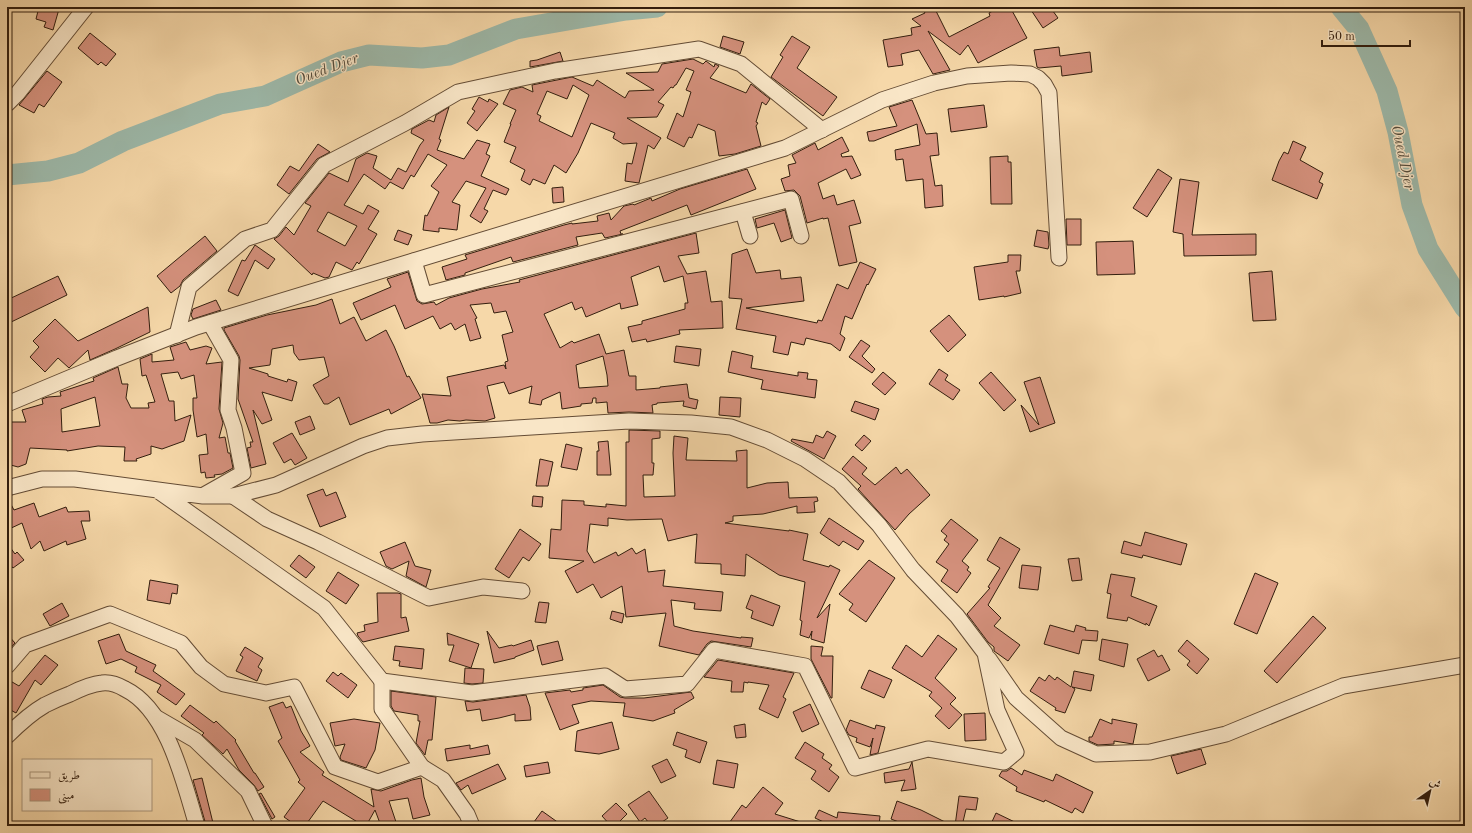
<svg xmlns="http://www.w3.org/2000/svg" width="1472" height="833" viewBox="0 0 1472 833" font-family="'Old Standard TT',Amiri,serif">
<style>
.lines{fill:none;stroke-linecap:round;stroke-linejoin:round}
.river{stroke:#9db9aa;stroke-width:21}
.building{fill:#d5917d;stroke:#331e0e;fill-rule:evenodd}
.minor-casing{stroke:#644c35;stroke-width:17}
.minor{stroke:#f9e6c7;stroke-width:15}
.labels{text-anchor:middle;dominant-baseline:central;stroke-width:3;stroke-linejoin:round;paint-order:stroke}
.water-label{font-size:15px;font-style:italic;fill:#534c3d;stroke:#f9e6c7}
</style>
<rect width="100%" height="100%" fill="#f6d8a9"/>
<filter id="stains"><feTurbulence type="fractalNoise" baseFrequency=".005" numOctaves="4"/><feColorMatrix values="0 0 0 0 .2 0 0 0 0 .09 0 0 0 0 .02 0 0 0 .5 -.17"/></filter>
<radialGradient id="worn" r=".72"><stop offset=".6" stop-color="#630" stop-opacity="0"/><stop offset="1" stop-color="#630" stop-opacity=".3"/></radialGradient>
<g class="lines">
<!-- river -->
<g class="river">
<path d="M1341,7L1359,29L1387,91L1398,132L1412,205L1428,249L1465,308"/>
<path d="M7,175L48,171L79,163L123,141L220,104L265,96L341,62L369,55L422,58L449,55L516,29L626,10L657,7"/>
</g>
</g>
<!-- building -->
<g class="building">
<path d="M39,7H53L59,9L53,30L44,27L46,22L36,19Z"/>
<path d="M932,7H934L949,37L990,16L989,13L1000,7H1010L1027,38L978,63L968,45L960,55L928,31L950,70L933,74L919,50L901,54L903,65L888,67L883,40L912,35L911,28L921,26L912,19L925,13L924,11Z"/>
<path d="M1036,7H1050L1058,18L1043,28L1031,10Z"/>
<path d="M90,33L116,54L106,66L101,62L98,65L78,48Z"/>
<path d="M723,36L744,42L740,54L720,47Z"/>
<path d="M792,36L810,47L797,68L837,97L823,116L771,77L783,57L780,55Z"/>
<path d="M1059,47L1060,56L1090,52L1092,72L1062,76L1061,66L1039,68L1037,67L1034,50Z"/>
<path d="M560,52L563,61L530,67V61L537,60Z"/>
<path d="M693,59L703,64L706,61L714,67L715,64L719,66L710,78L746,93L751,84L770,99L766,105L762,102L756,122L758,123L756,126L761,146L735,154L719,156L715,131L698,124L692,138L689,137L684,147L667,138L677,113L683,117L691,92L686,90L694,71L686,68L676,85H675L673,88L671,87L658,102L664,105L657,117L627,118L661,138L654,149L648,145L639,183L625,181L627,163L632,164L637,143L623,144L613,138L615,133L591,123L578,153L566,173L554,165L545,184L533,179L530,185L521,180L525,170L510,162L516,147L504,142L511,124H510L516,110L503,104L510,90L522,87L533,92L532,85L572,77L593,86L597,80L625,98L629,91L654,90L626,73L658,72L662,64ZM573,85L589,95L572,137L539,121L541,116L537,114L547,91L567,99Z"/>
<path d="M47,71L62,82L44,107L39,104L34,113L19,105Z"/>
<path d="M479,97L488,102L489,99L498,104L477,131L467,123L475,111L472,109Z"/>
<path d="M912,100L926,134L937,133L939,155L930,156L935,186L942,185L943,206L925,208L923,179L906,181L903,159L896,160L895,150L920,145L917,124L874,141H869L867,132L897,126L889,107Z"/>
<path d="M984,105L987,127L951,132L948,109Z"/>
<path d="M449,107L439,139L441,140L437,150L464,159L477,140L490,144L486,154L490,156L481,176L509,189L506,195L493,190L484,209L488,211L481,223L470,216L486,188L466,181L452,202L460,205L457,230L439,228V232L423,230L425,215L427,216L439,192L431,186L447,165L428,154L414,177L411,175L403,189L390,182L385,189L364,174L344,205L363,214L368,205L379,211L368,229L377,234L359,264L357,262L352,270L336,262L329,277L325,278L313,273L312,275L274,239L279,236L286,227L294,235L311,206L305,203L329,173L348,182L356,159L367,153L377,156L373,168L391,180L398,168L406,172L420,145L424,140L411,133L412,129L429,120L434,122L436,115ZM328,212L357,226L345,246L317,231Z"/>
<path d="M842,137L849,151L841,154L842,157L852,156L861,175L851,179L846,169L818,183L823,199L834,195L837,205L854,200L861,223L849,226L857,262L839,266L828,218L823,219V218L807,223L800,196L794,190L785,191L781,179L790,176L788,165L796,163L792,155L815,143L818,150Z"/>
<path d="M1293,141L1306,147L1300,160L1323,173L1319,182L1323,184L1317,199L1272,180L1279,161L1284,152L1288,154Z"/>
<path d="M318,144L330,152L317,159L289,194L277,185L290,166L299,171Z"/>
<path d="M1008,156V162H1011L1012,204H991L990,157Z"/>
<path d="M747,169L756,189L691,215L687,205L620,231L621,234H623L605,238L602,233L576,237L578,245L513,262L511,257L465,273V275L446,280L442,267L467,259L465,255L564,225L572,223V224L598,221L597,216L609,213L611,220L624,206L633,204L634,205L651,198L652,201L680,189Z"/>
<path d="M1158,169L1172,178L1147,217L1133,208Z"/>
<path d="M1180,179L1199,182L1192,235L1256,234V255L1184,256L1183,234L1173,232Z"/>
<path d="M563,187L564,202L553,203L552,188Z"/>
<path d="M785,210L792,238L781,242L774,223L757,228L755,219Z"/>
<path d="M1066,219H1081V245H1067Z"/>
<path d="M398,230L412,235L408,245L394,240Z"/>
<path d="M1037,230L1048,232L1049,245L1048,249L1034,246Z"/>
<path d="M696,233L699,253L678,256L687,274L706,271L711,302L722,301L723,328L679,330L680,334L647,342L646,339L632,342L628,327L642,324V321L685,309V303H688L683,276L664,282L659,266L631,277L638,305L621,309L620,303L586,317L582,307L575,310L572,302L544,314L560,348L572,341L574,343L599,334L606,354L624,350L629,376H636V390L660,388V387L687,384L689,398L698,400L696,409L683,406L684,401L657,403V404L652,405L653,413L629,412L608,413L607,402L596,403V398H593L592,403L581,404V406L562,409L560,392L542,400L541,405L529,403L532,386L509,394L504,382L487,386L495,418L485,421L466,420L460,421L448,420L437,423H430L422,394L451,396L447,377L504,365L506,369L505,362L508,361L502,335L513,332L506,311L494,313L491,303L470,305L477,318L475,319L481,338L470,341L465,324L455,330L451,323L440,329L433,316L405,329L395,305L361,320L353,303L391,287L387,279L408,272L417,301L422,304L434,302L436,305L449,298L482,289L520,282L519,280ZM603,356L607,375L608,386L579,388L576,365Z"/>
<path d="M205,236L217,251L183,280L180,286L171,293L157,276Z"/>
<path d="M1133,241L1135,274L1097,275L1096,242Z"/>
<path d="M255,245L275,259L268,269L255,260L238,296L228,291L242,260L245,261Z"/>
<path d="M747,249L756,273L780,270L781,279L801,277L804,301L746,308L817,323L818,320L822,321L837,284L848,289L860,262L876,269L868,285L867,284L852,319L845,316L840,334L845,338L840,351L831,344L806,338L804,345L791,342L788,355L773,352L776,336L736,329L742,299L729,298L732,254Z"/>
<path d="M1008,255H1021L1020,271H1016L1021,293L1004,297V296L979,300L974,267L1008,262Z"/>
<path d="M1272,271L1276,320L1253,321L1249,273Z"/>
<path d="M58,276L67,295L7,324V300Z"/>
<path d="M332,299L340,324L354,317L366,341L386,330L394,346L407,377L409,376L421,398L391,414L389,409L350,425L339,397L328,404H324L313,385L329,376L324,357L299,360L294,353L293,345L272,349L270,365L249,368L268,374V376L287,382L288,379L297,382L292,401L262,392L272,420L262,424L253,410L266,464L251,468L247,448L251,447L250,442H253L238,399L240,360L239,356L224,330V328L267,315L316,305Z"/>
<path d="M216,300L221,310L193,319L191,315L193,309Z"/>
<path d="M148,307L150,332L115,349L90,360L88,350L69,368L58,358L45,372L30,357L39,347L33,341L55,319L78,341Z"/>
<path d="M949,315L966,335L948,352L930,331Z"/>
<path d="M861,340L870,346L862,356L875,369L872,373L849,357Z"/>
<path d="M186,342L190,350L206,346L212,348L206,364L222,362L219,409L223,423L219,438L225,437L228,453H230L233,468L222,474L214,475L215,477L206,478L205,472L201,473L199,455L208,454L206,434L197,437L193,410V398H197L194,375L181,379L178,372L161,374L169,401H174L175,421L191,415L184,441L162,449L151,446V454L136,459L137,461H124L125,447L98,446L67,451V450L30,448L26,464L18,467L7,464V422H26L22,410L43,404L42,399L48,397L61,396L60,392L94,381L93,378L118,367L122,384H128L126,398L131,408H149L148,403L155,402L146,375L142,376L140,359L152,354V362L174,360L170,347ZM95,397L100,426L62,432L61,409Z"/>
<path d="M676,346L701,349L699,366L674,362Z"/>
<path d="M732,351L753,356L751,368L798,376V372L808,373L807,379L817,380L815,398L761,389L763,380L728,372Z"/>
<path d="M939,369L948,375L945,380L960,390L953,400L929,384Z"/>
<path d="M883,372L896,383L885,395L872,384Z"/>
<path d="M991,372L1016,400L1004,411L979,383Z"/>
<path d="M1040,377L1055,423L1030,432L1021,405L1039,425L1024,382Z"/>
<path d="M720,397L741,398L740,417L719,415Z"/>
<path d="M855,401L879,409L875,420L851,411Z"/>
<path d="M310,416L315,429L300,435L295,422Z"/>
<path d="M629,430L660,431V438L652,439V463H654L653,475H643L644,497L675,496L673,453L674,436L688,438L686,460L737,461L736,451L747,450V488L767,483L788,482L789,498L817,497L818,501L814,502L815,512L797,513V506L763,514L733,516V521L725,523L789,531V530L808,534L803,560L829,567L830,565L840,570L817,618L830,604L824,643L811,639L812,631L809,638L800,635L802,621L800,620L805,582L779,575L746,554L745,576L721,574V564L695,563L697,534L668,541L662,519L627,520L608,518V526L590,524L587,551L594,563L616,552L618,556L632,548L636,554L645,549L648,572L665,570L663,586L723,592L721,611L694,609L695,603L671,600L674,626L693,631L741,638V637L753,638L751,647L711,641L707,644L699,655L659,646L666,613L626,617L622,586L601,598L593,584L577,593L565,571L584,561L549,558L551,529L561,530L562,500L584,501V505L606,507V504L626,506V442H629Z"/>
<path d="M827,431L836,436L824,459L791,441L792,439L813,443L816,435L823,438Z"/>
<path d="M292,433L307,458L295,465L291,459L284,463L273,443Z"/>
<path d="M864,435L871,441L862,451L855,445Z"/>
<path d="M608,441L611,475H597V451H599L598,442Z"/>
<path d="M566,444L582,448L577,470L561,467Z"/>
<path d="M853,456L867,468L862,474L875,485L896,467L901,474L907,469L930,495L909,514L895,530L858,489L861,486L842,469Z"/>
<path d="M540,459L553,462L548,486H536Z"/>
<path d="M323,489L326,496L336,492L346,517L320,527L307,495Z"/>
<path d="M533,496L543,497L542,507L532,506Z"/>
<path d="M7,497L14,510L34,503L39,517L66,507L68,512L89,511L90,521H81L86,539L67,545L66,541L44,551L40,541L31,549L22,523L7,530Z"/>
<path d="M829,518L864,541L858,550L843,541L839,546L820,533Z"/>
<path d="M951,519L978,540L962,561L969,567L967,570L971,573L957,593L941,581L948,570L936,562L949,544L944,540L947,536L941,531Z"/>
<path d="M520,529L541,544L529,561L523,557L509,578L495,569Z"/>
<path d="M1145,532L1187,544L1181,565L1143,555L1142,558L1121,553L1124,541L1141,546Z"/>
<path d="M1000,537L1020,549L988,605L1001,618L994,626L1020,645L1008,661L994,651V647L988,642L967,614L990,588L988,587L1000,568L987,560Z"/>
<path d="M405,542L415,566L431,570L426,587L406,576L409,561L392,569L386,566L380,552Z"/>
<path d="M7,543L15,554L17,552L24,560L13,568L7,561Z"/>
<path d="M299,555L315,567L306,578L290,566Z"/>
<path d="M1079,558L1082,580L1072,581L1068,559Z"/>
<path d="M869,560L895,578L866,622L849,610L853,604L839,594Z"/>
<path d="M1022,565L1041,567L1038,590L1019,588Z"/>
<path d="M338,572L359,585L346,604L326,591Z"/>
<path d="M1255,573L1278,583L1257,634L1234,624Z"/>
<path d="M1111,574L1135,578L1131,596L1157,606L1149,626L1146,623V625L1128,617L1127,621L1107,618L1111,594L1107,593Z"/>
<path d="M150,580L178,585L177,594L172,593L170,604L147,600Z"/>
<path d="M377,593H398L401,594V618L406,617L409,631L363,642L358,636L357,633L365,631L364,625L378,622Z"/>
<path d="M751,595L780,606L773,626L751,618L753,611L746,608Z"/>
<path d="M539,602L549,603L546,623L535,622Z"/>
<path d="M62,603L69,616L50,626L43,614Z"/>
<path d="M612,611L624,614L622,623L610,619Z"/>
<path d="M1313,616L1326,628L1277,683L1264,671Z"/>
<path d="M1050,625L1074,632L1076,625L1086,628L1085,630L1098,631L1097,641L1082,640L1079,654L1044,644Z"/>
<path d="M487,631L499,648L512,645L513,646L531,640L534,650L515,657V658L494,663Z"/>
<path d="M447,633L479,644L471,668L449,661L454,645H448Z"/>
<path d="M7,634L15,643L7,652Z"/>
<path d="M119,634L126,651L156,665L153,671L185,694L176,705L157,692L161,685L135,672L137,667L121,659L106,664L98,641Z"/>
<path d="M938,635L957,649L935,678L956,698L950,704L962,715L949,729L935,716L942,708L929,696L932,692L892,668L906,645L922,657Z"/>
<path d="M1102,639L1128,644L1124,667L1099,660Z"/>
<path d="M1187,640L1209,659L1197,674L1187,665L1190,661L1178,651Z"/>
<path d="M558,641L563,660L542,665L537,646Z"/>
<path d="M395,646L424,649L422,669L399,666L400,661L393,660Z"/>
<path d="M811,646L823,647L821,656H833L832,698H831L811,659Z"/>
<path d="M245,647L263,658L258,667L262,670L257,681L236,671L243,657L240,655Z"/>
<path d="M1154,650L1158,657L1162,655L1170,670L1148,681L1137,659Z"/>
<path d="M45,655L58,665L41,685L35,680L16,713L7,708V679L19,686Z"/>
<path d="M718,660L794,673L783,697L786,699L778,718L759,709L769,685L748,682V683L744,682L743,692H731L732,681L704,677Z"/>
<path d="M465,668L484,669L483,683L472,684L464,683Z"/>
<path d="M869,670L892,680L884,698L861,688Z"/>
<path d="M1074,671L1094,675L1091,691L1072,687L1075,689L1065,713L1055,710L1056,708L1030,691L1039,677L1045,681L1049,675L1055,680L1057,677L1071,687Z"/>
<path d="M333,672L338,676L341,673L357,685L348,698L326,681Z"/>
<path d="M603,685L620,697L625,698H644L691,692L694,698L674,710L675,713L653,721L623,716L625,703L591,701L572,705L579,723L560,730L545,693L570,690L571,692L583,690V688Z"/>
<path d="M391,691L436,697L432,740H428L425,755L416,743L420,721H418V715L394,711L391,706Z"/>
<path d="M526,695L530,707L531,720L515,721V714L499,718L482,721L480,709L467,711L465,701L473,702Z"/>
<path d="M283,702L286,708L291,706L301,731L310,746L300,752L324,772L322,775L374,807L371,789L381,791L412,780L421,778L424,797L430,815L413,819L408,798L389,801L396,822L385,826H381L375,810L366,826H364L323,801L305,826H297L284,817L305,788L298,782L300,780L278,741L282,738L269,707Z"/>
<path d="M810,704L819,724L802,732L793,712Z"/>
<path d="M190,705L214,723L216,721L236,740L235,741L254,773H255L264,787L258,791L254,785L239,770L227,749L223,754L202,735L204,733L181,716Z"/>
<path d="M985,713L986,740L965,741L964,714Z"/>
<path d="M354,719L380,723L375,750L366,768L341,760L340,757L345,744L335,746L330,723Z"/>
<path d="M1100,719L1112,724V719L1137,724L1133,744L1114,741V744L1098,745L1089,741V737H1092Z"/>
<path d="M850,720L875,729L876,725L885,727L878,753L870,755L873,738L870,747L856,742L857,738L849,735L846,730Z"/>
<path d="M612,722L619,749L599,754L575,751L577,731Z"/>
<path d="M745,724L746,737L736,738L734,726Z"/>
<path d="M677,732L707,742L700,763L685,757L687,750L673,745Z"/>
<path d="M805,742L824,754L822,758L832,765L829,769L839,777L829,792L811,779L816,771L795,758Z"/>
<path d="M470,745V749L488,745L490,754L447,761L445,749Z"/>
<path d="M1201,749L1206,764L1177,774L1171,756Z"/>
<path d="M667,759L676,776L661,783L652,766Z"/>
<path d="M717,760L738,764L734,788L713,784Z"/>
<path d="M548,762L550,773L526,777L524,766Z"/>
<path d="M912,762L916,789L901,791L905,780L885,783L884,773L909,769Z"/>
<path d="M498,764L506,779L472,794L468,785L461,790L456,783Z"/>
<path d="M1011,768L1022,775L1024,770L1053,781L1056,774L1093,792L1083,813L1075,808L1072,813L1045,800L1044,802L1016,791L1017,787L999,776L1002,771H1007Z"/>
<path d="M202,778L213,823L206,825L193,780Z"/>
<path d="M763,787L783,803L775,814L807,824L806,826H727L742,805L746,808Z"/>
<path d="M649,791L668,818L656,826H651L645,818L640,822L628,805Z"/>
<path d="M261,793L275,817L272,819L259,794Z"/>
<path d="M959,796L978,798L976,810L966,809L962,826H955Z"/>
<path d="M897,801L921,810L953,826H909L891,819Z"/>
<path d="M616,803L627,814L615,826H611L602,816Z"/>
<path d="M819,810L837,818L838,812L880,816L879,826H828V824L815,818Z"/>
<path d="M542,811L563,826H531Z"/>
<path d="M996,813L1023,826H990Z"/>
</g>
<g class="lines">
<defs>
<g id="minor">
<path d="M7,104L17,94L86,7"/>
<path d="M743,212L750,236"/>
<path d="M414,261L424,295L791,199L801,236"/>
<path d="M177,335L189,287L245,239L272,230L324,165L405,123L458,92L555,71L699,49L741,64L822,130"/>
<path d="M7,404L117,358L196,327L785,148L882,100L934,83L967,76L1011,73L1030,74L1038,78L1044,84L1049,93L1059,258"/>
<path d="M7,488L42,479H75L203,496H233L276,485L363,446L387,438L422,434L629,421L691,423L731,427L767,440L805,459L839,482L879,525L913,570L957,616L985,653L997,710L1016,752L1004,762L928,749L855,768L805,666L714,650L687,684L625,689L605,676L472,693L382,681L324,608L157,490"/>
<path d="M204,495L243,473L234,428L228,410L231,360L210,323"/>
<path d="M233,496L267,519L318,542L429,598L483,587L522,591"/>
<path d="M989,659L1016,698L1061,738L1096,754L1150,752L1226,734L1343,686L1465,665"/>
<path d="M7,666L25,645L110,614L181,643L201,667L224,684L266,693L294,687L335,767L378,782L422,767"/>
<path d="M382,681V709L422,767L443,780L467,814L472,826"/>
<path d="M157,718L195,740L248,791L265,826"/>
<path d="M7,736C18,725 31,713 45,705C53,701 62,697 70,694C80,689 91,684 102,683C110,682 118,685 125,689C168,710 184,783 197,826"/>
</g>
</defs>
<!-- minor casing -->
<use href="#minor" class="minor-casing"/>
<!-- minor -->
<use href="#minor" class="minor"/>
</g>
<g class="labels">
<!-- water labels -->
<g class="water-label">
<text transform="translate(327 70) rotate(-21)">Oued Djer</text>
<text transform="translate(1402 158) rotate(78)">Oued Djer</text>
</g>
</g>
<!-- margin -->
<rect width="1472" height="833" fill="none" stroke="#f6d8a9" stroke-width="24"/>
<rect x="8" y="8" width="1456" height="817" fill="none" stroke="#331e0e" stroke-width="2"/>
<rect x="12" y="12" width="1448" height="809" fill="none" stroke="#331e0e"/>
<!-- legend -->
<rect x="22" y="759" width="130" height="52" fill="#f9e6c7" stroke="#aa967d"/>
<rect x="30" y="772" width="20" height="6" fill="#f9e6c7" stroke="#aa967d"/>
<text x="58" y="779" font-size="12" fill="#331e0e">طريق</text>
<rect x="30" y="789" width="20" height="12" fill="#d5917d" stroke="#aa967d"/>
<text x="58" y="799" font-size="12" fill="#331e0e">مبنى</text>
<!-- north arrow -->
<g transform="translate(1430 791) rotate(34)" stroke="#f9e6c7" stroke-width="3" paint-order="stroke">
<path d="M0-3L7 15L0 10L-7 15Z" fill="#331e0e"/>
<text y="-6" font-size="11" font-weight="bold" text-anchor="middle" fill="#331e0e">ش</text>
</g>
<!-- scale -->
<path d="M1322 40v6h88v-6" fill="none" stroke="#331e0e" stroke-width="2"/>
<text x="1328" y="40" font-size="12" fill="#331e0e" stroke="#f9e6c7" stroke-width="3" paint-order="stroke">50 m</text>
<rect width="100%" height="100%" filter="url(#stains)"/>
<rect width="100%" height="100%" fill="url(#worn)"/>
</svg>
